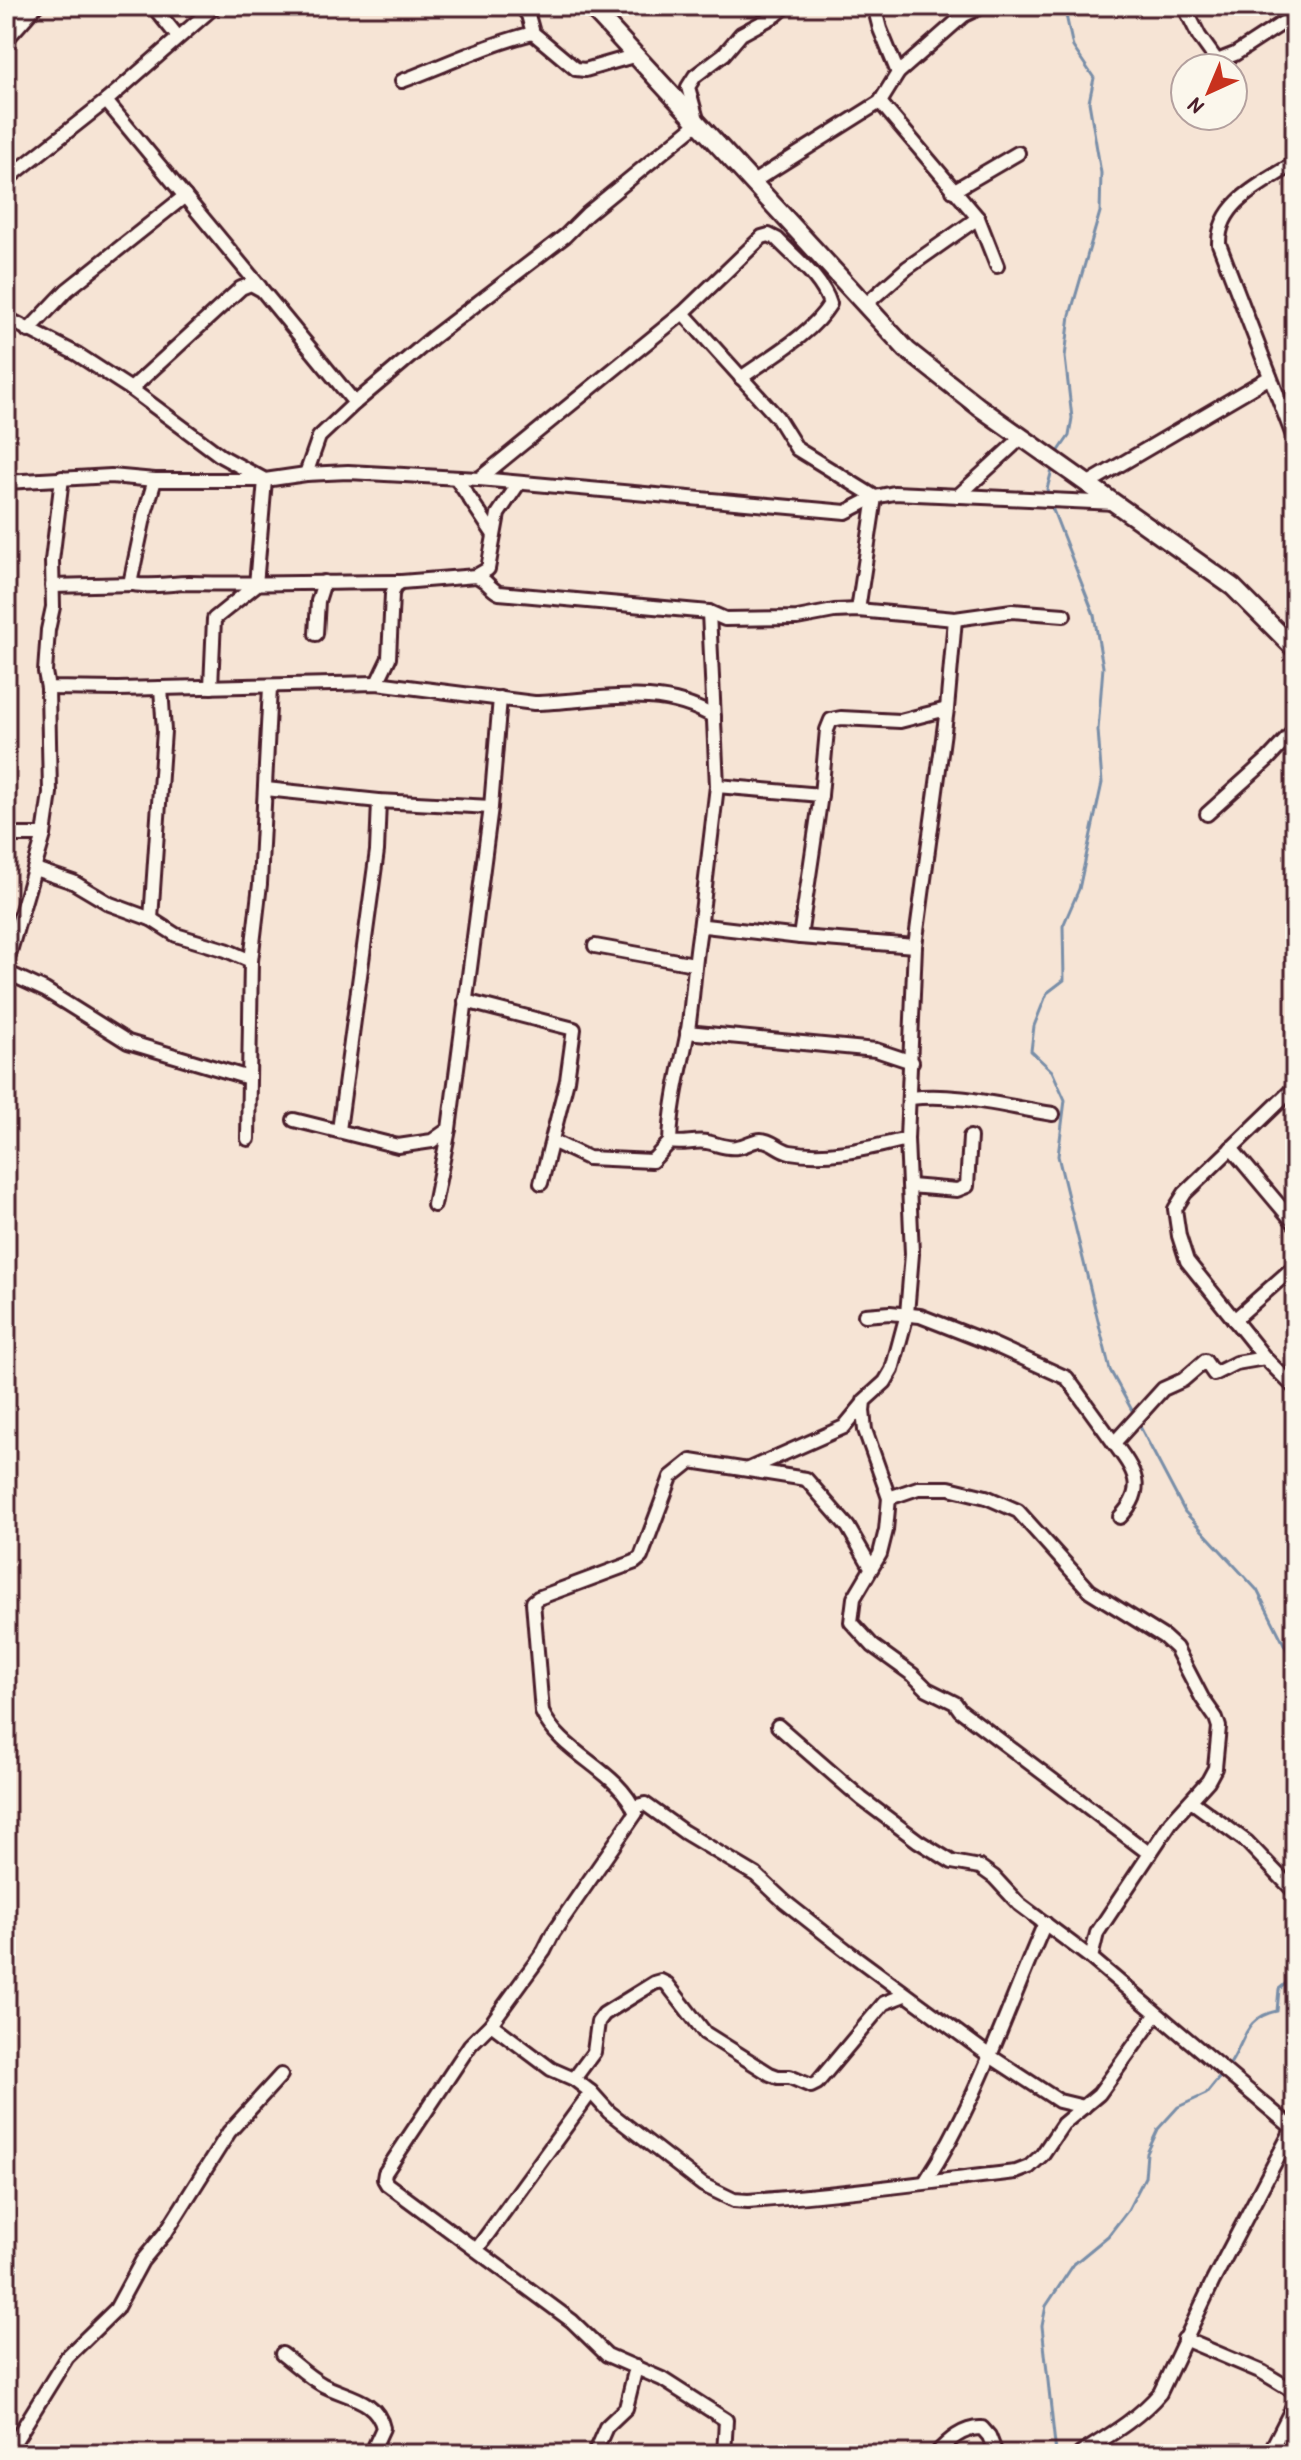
<svg xmlns="http://www.w3.org/2000/svg" width="1301" height="2460" viewBox="0 0 1301 2460" font-family="'Patrick Hand',sans-serif">
<style>
.lines{fill:none;stroke-linecap:round;stroke-linejoin:round}
.stream{stroke:#798ea8;stroke-width:3}
.minor-casing{stroke:#4a1f2b;stroke-width:18}
.major-casing{stroke:#4a1f2b;stroke-width:22}
.minor{stroke:#fbf7ec;stroke-width:12}
.major{stroke:#fbf7ec;stroke-width:16}
</style>
<rect width="100%" height="100%" fill="#f6e4d5"/>
<filter id="ink" filterUnits="userSpaceOnUse"><feTurbulence type="fractalNoise" baseFrequency=".0125" numOctaves="2"/><feDisplacementMap in="SourceGraphic" scale="16" xChannelSelector="R" yChannelSelector="G"/><feConvolveMatrix kernelMatrix="1 2 1 2 8 2 1 2 1" color-interpolation-filters="sRGB"/></filter>
<g filter="url(#ink)">
<g class="lines">
<!-- stream -->
<g class="stream">
<path d="M1056,455L1069,436L1072,418L1065,357L1070,315L1100,212L1101,173L1089,102L1094,78L1073,47L1064,6"/>
<path d="M1049,497L1047,489L1053,466"/>
<path d="M1051,505L1094,615L1103,667L1098,730L1102,783L1079,889L1063,926L1064,980L1047,993L1034,1026L1031,1051L1052,1071L1065,1100L1058,1156L1110,1370L1134,1414"/>
<path d="M1137,1421L1185,1512L1257,1590L1290,1656L1295,1658"/>
<path d="M1228,2067C1245,2044 1243,2017 1277,2011L1279,1989L1295,1976"/>
<path d="M1056,2454L1042,2326L1046,2306L1074,2264L1108,2236L1128,2210L1145,2177L1147,2153L1158,2129L1178,2107L1206,2094L1223,2073"/>
</g>
<defs>
<g id="minor">
<path d="M10,6L21,21"/>
<path d="M153,6L178,37"/>
<path d="M521,6L528,15L533,33L576,69L585,70L637,55"/>
<path d="M874,6L880,29L898,73"/>
<path d="M1184,6L1199,36L1217,61L1235,54L1295,15"/>
<path d="M6,40L36,6"/>
<path d="M402,81C445,65 489,44 533,33"/>
<path d="M106,101L260,287"/>
<path d="M880,102L978,218L997,266"/>
<path d="M1295,163C1264,183 1218,202 1219,244L1295,441"/>
<path d="M6,180L106,101L215,6"/>
<path d="M753,182L880,102L898,73L964,15L983,6"/>
<path d="M953,191L1018,153"/>
<path d="M865,305L907,268L978,218"/>
<path d="M683,313L777,417L797,449L875,497L858,610"/>
<path d="M6,318L77,354L131,389L221,456L265,480L306,474L348,472L479,479L846,512L875,497L894,493L1115,503"/>
<path d="M28,331L67,290L185,196"/>
<path d="M131,389L241,288L251,284L262,290L355,403"/>
<path d="M306,474L319,437L355,403L432,338L565,236L587,214L698,123L688,87L695,76L724,54L741,34L776,15L786,6"/>
<path d="M62,478L52,561L53,607L48,630L45,672L48,688L118,689L377,683L534,703C595,702 657,682 714,717"/>
<path d="M456,478L494,535"/>
<path d="M479,479L683,313L762,237L769,235L777,239C795,258 822,278 830,304C811,335 770,357 741,378"/>
<path d="M6,482L111,476L155,480"/>
<path d="M1087,484L1270,377"/>
<path d="M958,496L1022,437"/>
<path d="M476,576L488,569L498,514L519,483"/>
<path d="M52,586L133,584"/>
<path d="M316,634L318,601L324,582"/>
<path d="M377,683L389,658L392,594L395,586L401,582L476,576C487,580 489,588 499,593L709,612L725,619L797,618L834,611L858,610L955,619L1012,611L1064,615"/>
<path d="M211,687L214,619L256,585L265,480H155L145,513L131,579L133,584C152,588 170,583 189,583C260,585 330,582 401,582"/>
<path d="M717,786L821,795"/>
<path d="M266,789L379,801L491,807"/>
<path d="M1207,814L1268,759L1295,730"/>
<path d="M6,835H44L50,793L48,688"/>
<path d="M35,869L73,882L110,904L151,919L176,935L226,950L251,961"/>
<path d="M151,919L164,731L161,688"/>
<path d="M700,929L717,786L709,612"/>
<path d="M800,937L821,795L827,730L831,720L841,718L900,721L947,709"/>
<path d="M595,946L694,964"/>
<path d="M6,965L44,835"/>
<path d="M6,972L45,990L128,1042L249,1078"/>
<path d="M465,1001L574,1029L567,1080L541,1183"/>
<path d="M687,1032L876,1050L912,1062"/>
<path d="M1295,1087L1185,1193L1175,1209L1179,1236L1187,1261L1265,1358L1295,1388"/>
<path d="M910,1098C957,1092 1006,1107 1053,1114"/>
<path d="M294,1120L398,1146L432,1141L449,1129L491,807L500,698"/>
<path d="M339,1130L377,851L379,801"/>
<path d="M248,1139L251,961L260,884L270,687"/>
<path d="M552,1141L588,1158L652,1161L670,1142C671,1106 680,1071 687,1036C693,1001 694,964 700,929L705,926L800,937L915,946"/>
<path d="M670,1142C683,1145 694,1140 707,1142C717,1144 727,1149 737,1147C746,1146 753,1140 761,1140C772,1140 779,1150 790,1152C830,1159 869,1148 907,1139"/>
<path d="M1231,1148L1295,1224"/>
<path d="M910,1186L957,1190L967,1186L970,1137"/>
<path d="M434,1205L449,1129"/>
<path d="M865,1315L890,1313L920,1316L992,1344L1067,1378L1114,1443"/>
<path d="M1234,1320L1295,1266"/>
<path d="M749,1469L844,1427L863,1404"/>
<path d="M889,1498L865,1430L863,1411L864,1401L885,1382L892,1370L907,1314L912,1254L907,1139L915,946L947,709L955,619"/>
<path d="M1120,1517C1148,1488 1134,1470 1114,1443L1163,1389L1183,1380L1205,1361L1214,1374L1236,1363L1265,1358"/>
<path d="M778,1726L862,1799L918,1841L952,1862L980,1867L994,1877L1019,1904L1091,1958L1295,2130"/>
<path d="M1191,1801L1247,1842L1295,1892"/>
<path d="M633,1807L645,1804L684,1832L756,1875L785,1902L846,1950L990,2056L1059,2101L1084,2107"/>
<path d="M1091,1958L1097,1933L1171,1822L1208,1781L1215,1768L1219,1727L1216,1718L1202,1698L1176,1648L1164,1637L1090,1591L1018,1511L986,1497L949,1488H918L889,1498L886,1530L880,1554L854,1598L851,1622L873,1646L913,1675L927,1689L955,1703L960,1710L1150,1854"/>
<path d="M491,2024L544,1951L553,1933L636,1813C618,1769 562,1755 542,1712L533,1602L538,1598L635,1562L641,1557L671,1477L691,1461L806,1479L848,1527L871,1567"/>
<path d="M574,2079L594,2052L598,2022L604,2014L654,1983L661,1981L667,1984L705,2033L770,2074L778,2077H790L811,2086L817,2083L884,2003L905,1995"/>
<path d="M925,2182C977,2103 1007,2009 1045,1923"/>
<path d="M477,2249L591,2092"/>
<path d="M1184,2339L1262,2372L1295,2392"/>
<path d="M282,2354C295,2364 308,2377 323,2385C346,2397 377,2399 383,2428L371,2454"/>
<path d="M7,2454L67,2357L116,2309L142,2261L166,2232L229,2132L281,2075"/>
<path d="M594,2454L606,2427L626,2408L636,2367"/>
<path d="M724,2454L726,2420L662,2379L607,2355L572,2321L387,2184L384,2179L385,2173L470,2045L491,2024L551,2069L574,2079L591,2092L609,2112L703,2185L734,2200L748,2201C838,2195 927,2182 1016,2172L1029,2167L1042,2155L1063,2124L1099,2094L1156,2015"/>
<path d="M936,2454C948,2441 963,2427 982,2428L989,2436L996,2454"/>
<path d="M1080,2454C1108,2436 1138,2419 1160,2393L1213,2281L1293,2128"/>
<path d="M1269,2454L1295,2403"/>
</g>
<path id="major" d="M590,6L907,350L979,407L1233,587L1295,649"/>
</defs>
<!-- minor casing -->
<use href="#minor" class="minor-casing"/>
<!-- major casing -->
<use href="#major" class="major-casing"/>
<!-- minor -->
<use href="#minor" class="minor"/>
<!-- major -->
<use href="#major" class="major"/>
</g>
</g>
<!-- margin -->
<rect width="1301" height="2460" fill="none" stroke="#fbf7ec" stroke-width="32"/>
<rect x="16" y="16" width="1269" height="2428" fill="none" stroke="#4a1f2b" stroke-width="3" filter="url(#ink)"/>
<!-- north arrow -->
<g transform="translate(1209 92) rotate(224)"><circle r="38" fill="#fbf7ec" stroke="#b4a19f" stroke-width="2"/>
<path d="M0-6L14 30L0 20L-14 30Z" fill="#c8321e"/>
<text y="-12" font-size="22" font-weight="bold" text-anchor="middle" fill="#4a1f2b">N</text>
</g>
</svg>
